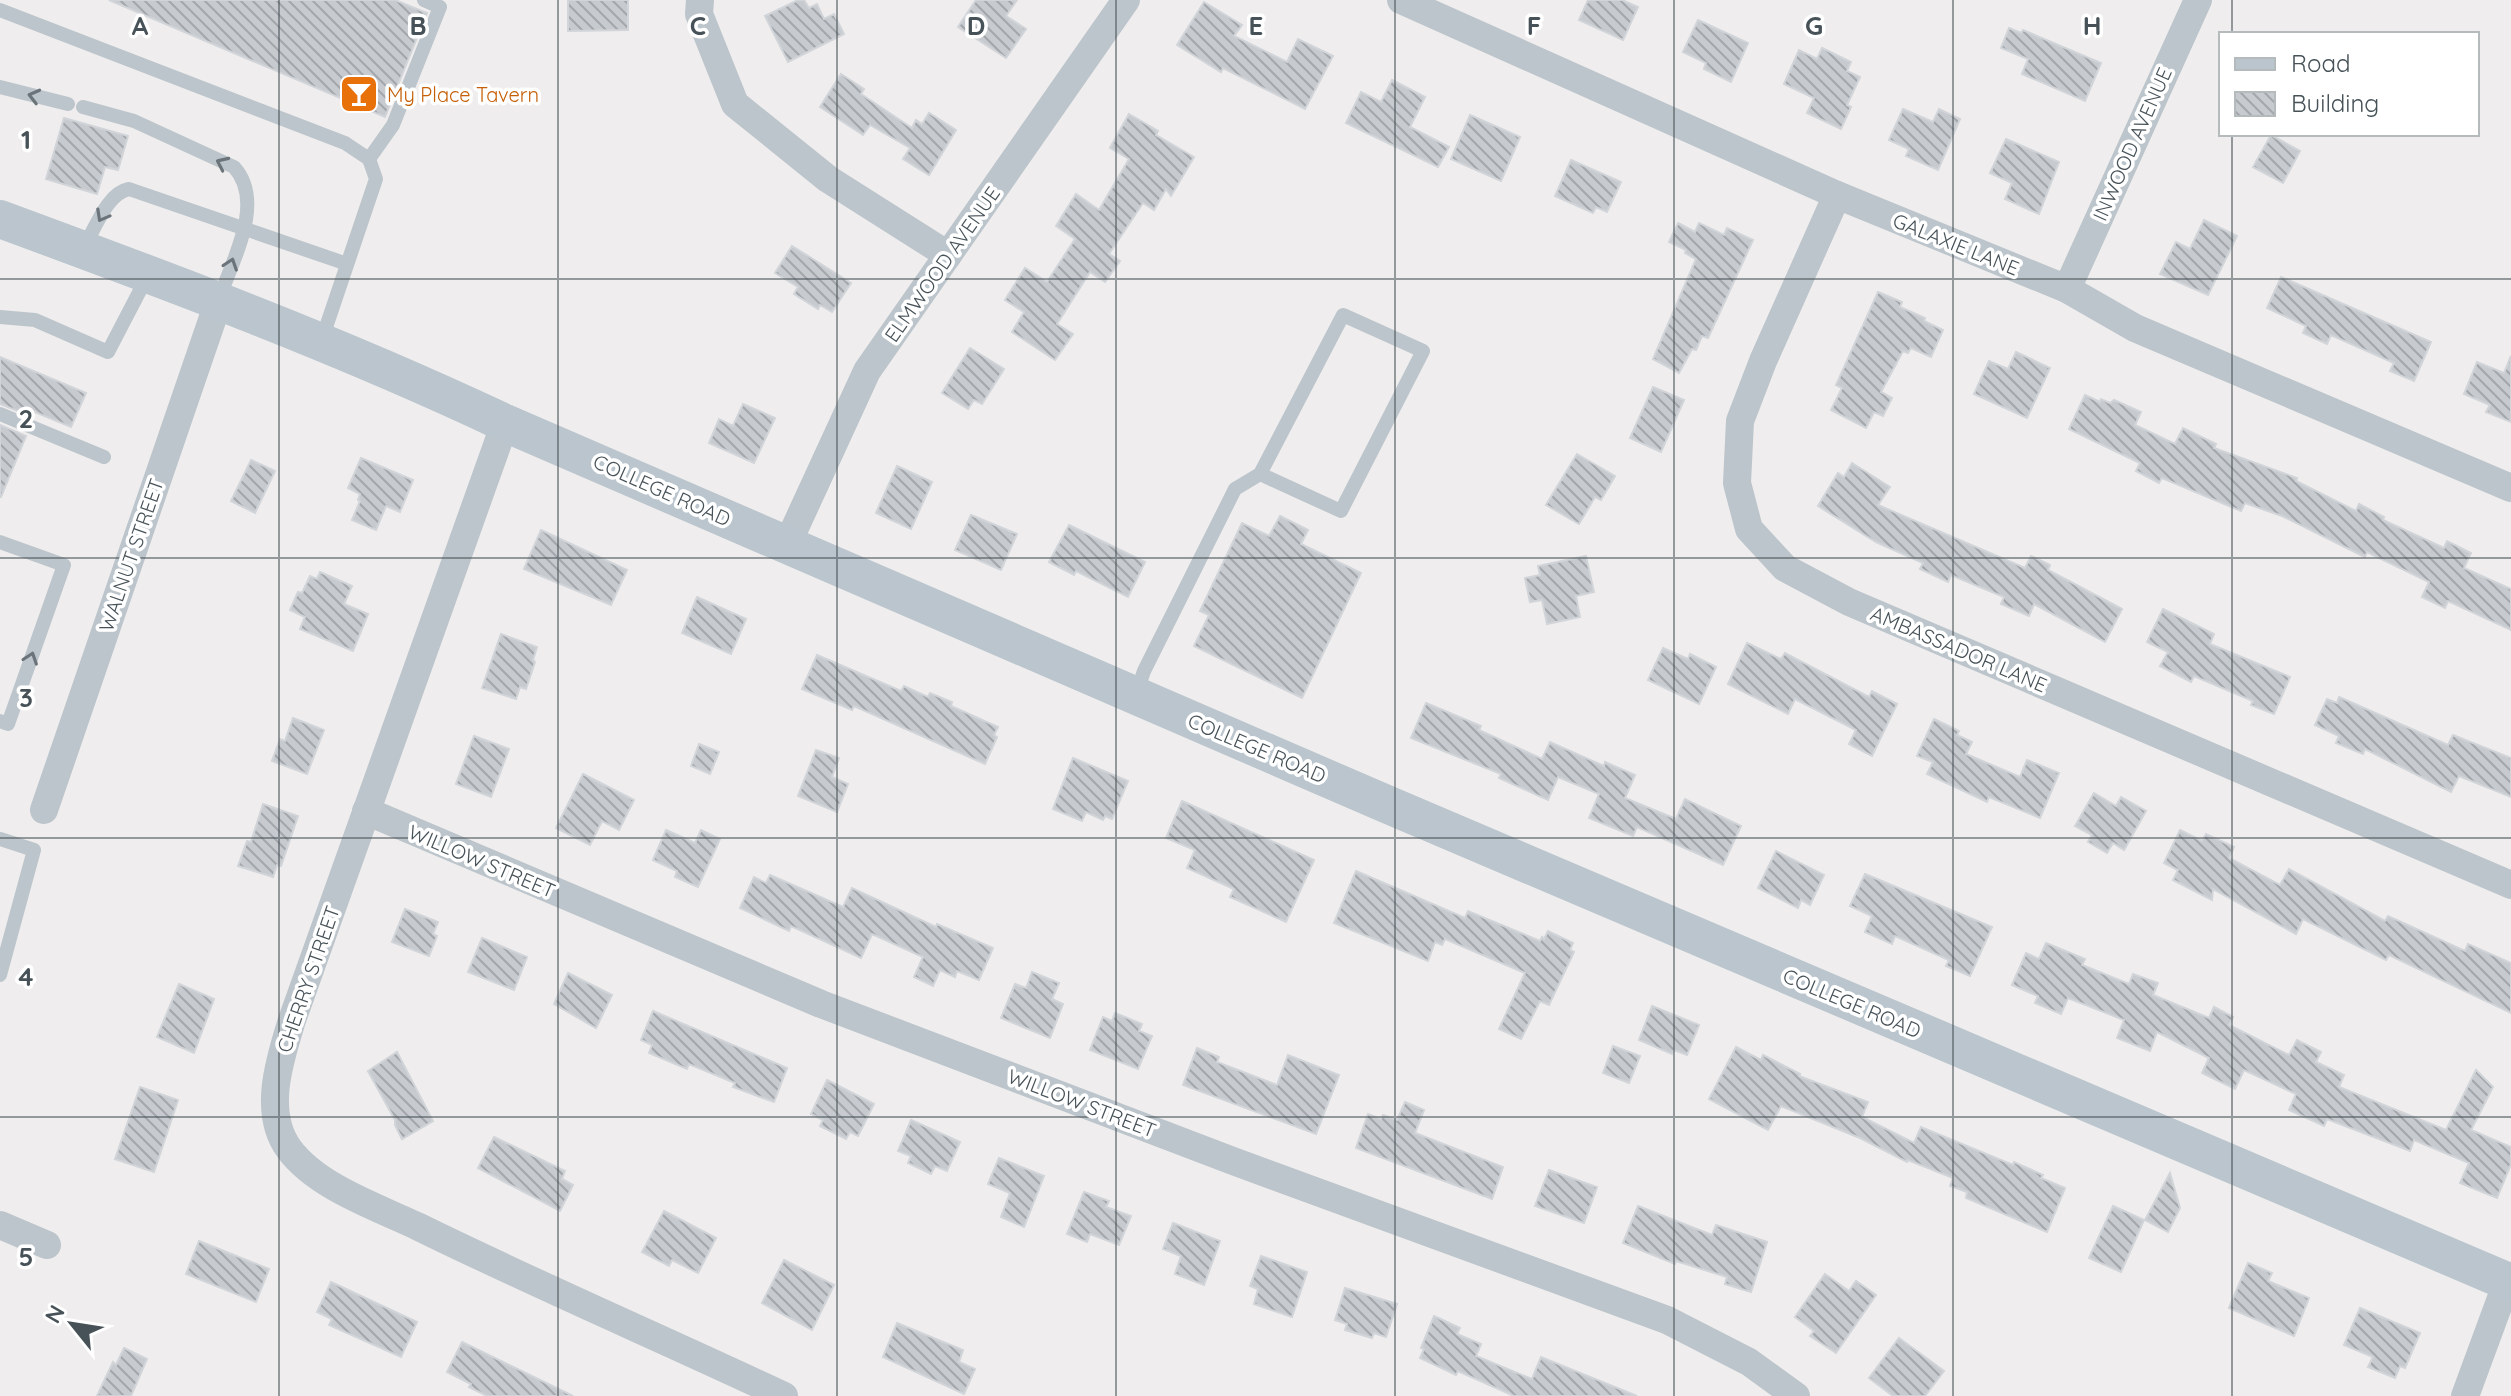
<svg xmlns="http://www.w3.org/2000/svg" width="2511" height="1396" viewBox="0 0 2511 1396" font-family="Quicksand,sans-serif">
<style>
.building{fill:url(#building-back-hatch);stroke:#d1d4d8;stroke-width:2}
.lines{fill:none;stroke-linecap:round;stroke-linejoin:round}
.lane{stroke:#bcc5cb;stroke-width:14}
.street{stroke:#bcc5cb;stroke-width:28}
.secondary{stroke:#bac5cd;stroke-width:38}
.oneway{stroke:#6a747a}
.grid{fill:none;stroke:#475258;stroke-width:2;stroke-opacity:0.55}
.labels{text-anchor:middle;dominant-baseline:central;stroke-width:7;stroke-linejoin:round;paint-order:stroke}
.food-label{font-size:20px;fill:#c56008;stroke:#fff;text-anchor:start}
.street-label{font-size:20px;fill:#475258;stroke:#fff}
.grid-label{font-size:26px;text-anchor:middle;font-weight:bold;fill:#475258;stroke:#fff;stroke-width:7;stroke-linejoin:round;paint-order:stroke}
</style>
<defs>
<pattern id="building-back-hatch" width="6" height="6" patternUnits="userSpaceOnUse" patternTransform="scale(2)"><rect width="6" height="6" fill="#c7cbcf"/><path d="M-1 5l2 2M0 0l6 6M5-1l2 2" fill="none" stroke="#a3a7ab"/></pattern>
</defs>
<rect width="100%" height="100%" fill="#efeded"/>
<!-- building -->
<g class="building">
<path d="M109,0H395L427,13L385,117Z"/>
<path d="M568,0H628V30L568,31Z"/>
<path d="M798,0H804L809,8L817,4L824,19L834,14L844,34L788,62L765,16Z"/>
<path d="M976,0H1017L1006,16L1026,29L1006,58L958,27Z"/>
<path d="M1588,0H1622L1638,7L1623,40L1579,20Z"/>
<path d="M1204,2L1242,25L1234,36L1287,62L1298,39L1333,56L1305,109L1223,68L1221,72L1177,45Z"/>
<path d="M1698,20L1748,43L1731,82L1704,69L1706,63L1683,52Z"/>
<path d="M2009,28L2021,33L2023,30L2101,63L2085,101L2022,74L2028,59L2001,48Z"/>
<path d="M1822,48L1851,62L1847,71L1860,77L1847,105L1851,107L1841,129L1807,113L1814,98L1784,84L1799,50L1817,59Z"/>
<path d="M841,74L864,89L861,94L912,128L916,120L922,124L929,113L956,130L929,175L903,159L910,148L870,125L863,135L820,107Z"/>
<path d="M1392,80L1425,97L1410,127L1449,147L1438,167L1346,123L1361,92L1381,102Z"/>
<path d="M1903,109L1933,122L1939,109L1960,119L1938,170L1906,156L1909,149L1889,140Z"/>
<path d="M1129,114L1158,131L1156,135L1194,157L1171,196L1166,189L1154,210L1143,203L1109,254L1120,261L1105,282L1090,272L1057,324L1073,334L1055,360L1012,332L1024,312L1005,300L1025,268L1047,282L1075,239L1056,226L1076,194L1099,210L1129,159L1110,148Z"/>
<path d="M1470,115L1520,137L1501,181L1451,159Z"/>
<path d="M64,118L128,136L118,170L105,167L97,194L46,179Z"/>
<path d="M2271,135L2300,151L2283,183L2253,167Z"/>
<path d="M2006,139L2059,162L2039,214L2005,199L2012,183L1990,173Z"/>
<path d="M1571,160L1621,182L1607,212L1596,207L1593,213L1555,196Z"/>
<path d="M2204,220L2237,236L2208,295L2160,274L2176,242L2190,249Z"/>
<path d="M1678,223L1695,232L1699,223L1724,235L1727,228L1753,240L1708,338L1702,336L1696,350L1692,349L1679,373L1653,359L1696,259L1685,253L1686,250L1669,242Z"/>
<path d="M792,246L851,283L832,312L820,305L818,309L794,294L798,287L775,273Z"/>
<path d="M2281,277L2431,342L2414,381L2390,371L2394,363L2331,335L2327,344L2303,333L2306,326L2267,308Z"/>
<path d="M1878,292L1902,302L1900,307L1925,318L1924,321L1943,330L1931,357L1911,348L1908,353L1903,351L1881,392L1892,398L1883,416L1874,412L1866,428L1831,410L1842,388L1836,385Z"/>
<path d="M970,348L1004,369L982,404L974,400L968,409L942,393Z"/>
<path d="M2016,352L2050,368L2027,418L1974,394L1989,361L2008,369Z"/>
<path d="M2511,356V422L2486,412L2490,405L2464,394L2477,362L2504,373Z"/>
<path d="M0,357L86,393L71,427L35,412L33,417L0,404Z"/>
<path d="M1653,387L1684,400L1661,452L1630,438Z"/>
<path d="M2085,395L2100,402L2101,399L2110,403L2114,400L2141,412L2135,425L2175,444L2183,428L2216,444L2214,448L2297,478L2296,481L2356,511L2359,504L2384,517L2383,520L2444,548L2447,541L2471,553L2464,568L2511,589V630L2448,601L2445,608L2422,597L2429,582L2367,552L2365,557L2282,516L2245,503L2241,511L2162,478L2159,483L2136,471L2140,463L2069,429Z"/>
<path d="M743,404L775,418L754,463L709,443L719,419L733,426Z"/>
<path d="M0,425L26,436L1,497H0Z"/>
<path d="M1577,454L1615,476L1601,500L1595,497L1579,524L1546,505Z"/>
<path d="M361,458L413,480L400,512L386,506L376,530L352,520L360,501L358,500L360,494L348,488Z"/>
<path d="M251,460L275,471L255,513L231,501Z"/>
<path d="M1852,463L1890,487L1878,505L2025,568L2031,556L2050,565L2048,570L2122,609L2105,642L2034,604L2029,616L2001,604L2004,597L1951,575L1948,582L1920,569L1923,563L1876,542L1818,506L1838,473L1844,477Z"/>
<path d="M897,466L932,482L911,529L876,513Z"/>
<path d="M971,515L1017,534L1001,570L955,550Z"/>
<path d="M1280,516L1308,530L1301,544L1361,573L1302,698L1194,646L1209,615L1200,611L1242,523L1269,536Z"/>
<path d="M1069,525L1145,562L1128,597L1076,571L1074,575L1049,562Z"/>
<path d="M541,530L627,570L611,605L524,569Z"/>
<path d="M1586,556L1594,592L1576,596L1580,617L1547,624L1542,600L1530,602L1525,578L1540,575L1538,566Z"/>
<path d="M320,572L352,586L344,604L368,614L353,651L300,629L305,617L290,610L298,592L302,593L310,576L317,579Z"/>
<path d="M697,597L746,619L731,654L682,633Z"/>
<path d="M2163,609L2214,634L2210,644L2290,677L2274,714L2251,705L2253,701L2194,676L2191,682L2160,666L2168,652L2147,642Z"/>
<path d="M501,634L537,647L533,660L535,662L526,689L520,687L516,699L482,688Z"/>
<path d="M1747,643L1781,659L1785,653L1869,697L1872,691L1897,704L1872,756L1849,744L1856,730L1795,699L1788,714L1728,684Z"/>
<path d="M1663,648L1688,659L1690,654L1716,667L1699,704L1648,680Z"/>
<path d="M817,655L901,691L904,686L928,697L930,693L952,702L951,706L998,727L994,735L997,737L985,764L854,706L852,710L802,689Z"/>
<path d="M2339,697L2448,745L2453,735L2511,758V797L2459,776L2451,792L2365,749L2363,754L2336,743L2339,736L2315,725L2327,699L2337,703Z"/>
<path d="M1426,703L1481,726L1479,730L1542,759L1550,742L1604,766L1605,762L1635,775L1625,798L1676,819L1685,799L1741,826L1723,865L1637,827L1633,836L1589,818L1599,794L1558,777L1548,800L1499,778L1501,774L1411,738Z"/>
<path d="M293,718L324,730L307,774L272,761L280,739L285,741Z"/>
<path d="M1934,719L1959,731L1957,735L1972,742L1966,754L2020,777L2027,760L2059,773L2040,818L1989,797L1987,802L1927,774L1933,762L1917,756Z"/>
<path d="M474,736L509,749L491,797L456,784Z"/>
<path d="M699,744L719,752L710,774L691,766Z"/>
<path d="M816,750L839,758L832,777L848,784L837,812L798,796Z"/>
<path d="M1073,758L1128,781L1112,819L1105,816L1103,820L1086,812L1082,821L1053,809Z"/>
<path d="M583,774L634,800L619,830L602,821L590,845L556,828Z"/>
<path d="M2094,793L2116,806L2121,797L2146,811L2124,850L2113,843L2107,853L2088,842L2092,835L2075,826Z"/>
<path d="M1182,801L1314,860L1286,922L1230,897L1234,889L1187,868L1195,850L1166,838Z"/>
<path d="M263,804L298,816L281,866L277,865L273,877L238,866L247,841L251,842Z"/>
<path d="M666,830L695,843L701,830L720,839L698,887L675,877L677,871L653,860Z"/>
<path d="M2180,830L2202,841L2206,834L2234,847L2229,858L2280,885L2289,869L2385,921L2388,916L2465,951L2468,944L2511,963V1013L2389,955L2386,960L2303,919L2296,934L2213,889L2212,900L2173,880L2178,870L2164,863Z"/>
<path d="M1776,851L1824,875L1810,905L1801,900L1798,908L1758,888Z"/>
<path d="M1356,871L1465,918L1468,911L1540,941L1542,937L1544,939L1548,931L1573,943L1570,950L1574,952L1549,1005L1540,1001L1521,1039L1499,1029L1525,973L1445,939L1442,945L1435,942L1428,961L1334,923Z"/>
<path d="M1865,874L1992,927L1970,976L1946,966L1949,960L1895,936L1892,944L1865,932L1872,916L1850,906Z"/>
<path d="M770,875L843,907L852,888L936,927L937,924L993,948L979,980L957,971L955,977L940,970L933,986L914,977L923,957L872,934L861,958L791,926L789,931L740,908L754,877L766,883Z"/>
<path d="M405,909L438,922L433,934L437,936L429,956L392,942Z"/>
<path d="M482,938L527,957L514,990L468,972Z"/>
<path d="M2046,943L2085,959L2082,965L2129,984L2133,974L2158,983L2153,995L2209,1018L2214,1007L2233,1017L2229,1025L2289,1055L2297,1040L2321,1052L2316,1062L2344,1075L2339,1087L2446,1130L2476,1070L2493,1087L2471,1130L2511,1147V1164L2497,1198L2460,1183L2469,1163L2414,1140L2410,1151L2327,1119L2324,1126L2289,1110L2296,1094L2244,1070L2235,1089L2202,1073L2209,1058L2157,1032L2150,1051L2117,1038L2124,1020L2068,998L2061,1014L2035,1003L2038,996L2012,985L2026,953L2039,959Z"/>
<path d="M1032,972L1059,983L1052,999L1063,1004L1050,1038L1001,1018L1015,984L1026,988Z"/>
<path d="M568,973L612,995L596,1028L554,1004Z"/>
<path d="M179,984L214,999L194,1053L157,1037Z"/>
<path d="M1652,1006L1699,1025L1687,1055L1674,1050L1672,1054L1639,1040Z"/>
<path d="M653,1011L787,1068L774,1102L733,1087L735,1083L689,1064L687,1069L649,1053L652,1045L641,1040Z"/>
<path d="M1115,1013L1142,1024L1139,1031L1152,1036L1138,1069L1090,1050L1103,1017L1112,1021Z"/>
<path d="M1613,1046L1640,1056L1629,1083L1603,1073Z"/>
<path d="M1736,1047L1761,1060L1763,1055L1800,1074L1799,1076L1868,1102L1862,1117L1914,1143L1921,1127L2013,1165L2014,1162L2043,1175L2041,1178L2065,1188L2047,1232L1966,1198L1967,1192L1950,1186L1953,1178L1908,1160L1907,1162L1860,1138L1781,1106L1768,1130L1709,1099Z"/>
<path d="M1197,1048L1219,1057L1217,1062L1277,1085L1288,1055L1339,1075L1316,1134L1183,1085Z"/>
<path d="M397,1052L433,1121L402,1139L395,1125V1120L368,1071Z"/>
<path d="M827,1080L874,1104L858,1136L850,1132L846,1139L820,1126L823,1120L811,1114Z"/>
<path d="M140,1087L178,1100L154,1172L115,1159Z"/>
<path d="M1405,1102L1424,1110L1415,1133L1503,1167L1492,1199L1356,1148L1368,1114L1381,1119L1383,1115L1397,1120Z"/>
<path d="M911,1120L960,1142L947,1171L935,1166L931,1174L908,1163L911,1156L898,1151Z"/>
<path d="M494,1137L565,1171L562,1179L573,1185L560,1211L478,1168Z"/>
<path d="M999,1158L1044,1176L1024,1227L1001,1217L1010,1193L988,1184Z"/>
<path d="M1549,1170L1597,1187L1584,1223L1535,1206Z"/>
<path d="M2170,1173L2180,1208L2168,1232L2145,1220Z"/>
<path d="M1084,1192L1109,1201L1106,1207L1131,1216L1119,1245L1090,1234L1087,1242L1067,1234Z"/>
<path d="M1638,1206L1712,1235L1716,1225L1767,1242L1751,1292L1725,1284L1727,1277L1676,1261L1675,1264L1623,1243Z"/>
<path d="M2113,1206L2144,1220L2121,1272L2089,1258Z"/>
<path d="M664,1211L716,1238L698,1273L672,1260L669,1266L642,1252Z"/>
<path d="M1173,1223L1220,1241L1204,1285L1175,1274L1181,1256L1163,1249Z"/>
<path d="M199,1241L269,1269L256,1302L186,1274Z"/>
<path d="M1261,1256L1307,1272L1292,1317L1254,1304L1258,1289L1250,1286Z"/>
<path d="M784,1260L834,1285L812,1330L762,1303Z"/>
<path d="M2248,1263L2272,1273L2268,1281L2309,1298L2294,1336L2229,1308Z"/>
<path d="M1825,1274L1849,1291L1856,1281L1876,1295L1836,1353L1810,1336L1814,1331L1795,1317Z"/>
<path d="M331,1282L417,1322L401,1357L329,1325L332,1319L317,1312Z"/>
<path d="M1345,1288L1397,1304L1386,1337L1374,1333L1372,1338L1345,1330L1347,1324L1335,1320Z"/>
<path d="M2360,1308L2420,1333L2405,1368L2400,1366L2395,1378L2368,1367L2373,1357L2344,1345Z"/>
<path d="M1434,1316L1460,1328L1457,1334L1481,1344L1476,1356L1532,1379L1541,1357L1637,1396H1514L1458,1371L1456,1375L1420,1358L1424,1349L1421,1348Z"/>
<path d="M897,1323L963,1350L959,1362L975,1369L964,1394L883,1357Z"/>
<path d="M1899,1338L1944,1371L1925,1396H1893L1869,1378Z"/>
<path d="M462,1342L573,1396H487L469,1387L471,1384L447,1372Z"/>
<path d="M124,1348L147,1359L131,1396H97L113,1362L116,1365Z"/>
</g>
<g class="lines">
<!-- lane -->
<g class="lane">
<path d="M0,10L345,143L369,159L376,179L321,342"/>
<path d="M0,87L68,104"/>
<path d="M83,107L134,121L234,167C266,202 232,261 219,299"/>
<path d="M369,159L393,125L440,7L424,0"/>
<path d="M84,247C95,229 107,193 129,189L347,264"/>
<path d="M0,317L35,320L108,352L147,277"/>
<path d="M0,414L104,457"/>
<path d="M0,542L64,565L8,724L0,721"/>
<path d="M1136,695L1144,671L1235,489L1260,474L1341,511L1423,351L1343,315L1260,474"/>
<path d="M0,839L34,850L0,975"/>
</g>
<!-- street -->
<g class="street">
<path d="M700,0L699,14L735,104L828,179L948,255"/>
<path d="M1401,0L1837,195L2067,289L2135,328L2511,488"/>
<path d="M1837,195L1763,361L1740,421L1737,483L1749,529L1785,568L1849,602L2511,885"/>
<path d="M2067,289L2198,0"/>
<path d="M505,423L292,1020C280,1059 262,1112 289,1149C317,1187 377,1207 419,1227C539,1286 663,1339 784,1396"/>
<path d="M787,545L867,371L1126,0"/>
<path d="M44,810L219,300"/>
<path d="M366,811L821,1004L1233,1161L1667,1320L1749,1362L1796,1396"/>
<path d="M0,1225L47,1245"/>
<path d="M2465,1396L2507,1282"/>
</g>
<!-- secondary -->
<path class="secondary" d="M0,219C171,282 340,345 505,423L1384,803L2511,1283"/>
</g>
<!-- one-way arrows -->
<defs><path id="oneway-chevron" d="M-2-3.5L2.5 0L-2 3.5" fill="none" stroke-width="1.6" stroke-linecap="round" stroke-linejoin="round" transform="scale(2)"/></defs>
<g class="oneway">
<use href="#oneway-chevron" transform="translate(34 96) rotate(-166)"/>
<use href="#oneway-chevron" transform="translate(222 163) rotate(-155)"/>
<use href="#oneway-chevron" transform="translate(102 216) rotate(119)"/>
<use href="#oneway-chevron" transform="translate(231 264) rotate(-71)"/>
<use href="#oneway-chevron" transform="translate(31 658) rotate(-71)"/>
</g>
<!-- grid -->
<path class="grid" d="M279,0V1396M558,0V1396M837,0V1396M1116,0V1396M1395,0V1396M1674,0V1396M1953,0V1396M2232,0V34M2232,134V1396M0,279H2511M0,558H2511M0,838H2511M0,1117H2511"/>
<!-- icons -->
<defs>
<symbol id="bar-square" viewBox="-11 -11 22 22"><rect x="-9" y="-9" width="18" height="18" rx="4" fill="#e8710a" stroke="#fff"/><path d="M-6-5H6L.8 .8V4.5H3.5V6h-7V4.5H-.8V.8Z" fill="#fff"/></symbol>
</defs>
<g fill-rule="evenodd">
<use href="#bar-square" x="337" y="72" width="44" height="44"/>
</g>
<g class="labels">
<!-- food labels -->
<g class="food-label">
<text x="387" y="94">My Place Tavern</text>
</g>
<!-- street labels -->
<g class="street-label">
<text transform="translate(2132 144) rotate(-66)">INWOOD AVENUE</text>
<text transform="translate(1956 244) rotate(22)">GALAXIE LANE</text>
<text transform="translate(942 264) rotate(-55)">ELMWOOD AVENUE</text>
<text transform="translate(662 490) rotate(24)">COLLEGE ROAD</text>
<text transform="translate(131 555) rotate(-71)">WALNUT STREET</text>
<text transform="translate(1959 649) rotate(23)">AMBASSADOR LANE</text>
<text transform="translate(1257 748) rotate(23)">COLLEGE ROAD</text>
<text transform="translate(482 861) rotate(23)">WILLOW STREET</text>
<text transform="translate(308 979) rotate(-71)">CHERRY STREET</text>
<text transform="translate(1852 1003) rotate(23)">COLLEGE ROAD</text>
<text transform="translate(1082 1103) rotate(21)">WILLOW STREET</text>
</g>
</g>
<g class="grid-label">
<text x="140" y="35">A</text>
<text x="418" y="35">B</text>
<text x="698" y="35">C</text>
<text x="976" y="35">D</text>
<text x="1256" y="35">E</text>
<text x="1534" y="35">F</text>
<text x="1814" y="35">G</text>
<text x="2092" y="35">H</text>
<text x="26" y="149">1</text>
<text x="26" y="428">2</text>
<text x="26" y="707">3</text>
<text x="26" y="986">4</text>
<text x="26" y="1266">5</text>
</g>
<!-- legend -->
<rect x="2219" y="32" width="260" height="104" fill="#ffffff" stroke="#b5babc" stroke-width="2"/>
<rect x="2235" y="58" width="40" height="12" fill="#bac5cd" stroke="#b5babc" stroke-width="2"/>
<text x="2291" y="72" font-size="24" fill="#475258">Road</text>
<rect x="2235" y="92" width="40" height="24" fill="url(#building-back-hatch)" stroke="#b5babc" stroke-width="2"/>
<text x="2291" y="112" font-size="24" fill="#475258">Building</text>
<!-- north arrow -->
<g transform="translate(72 1324) rotate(300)" stroke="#ffffff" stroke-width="6" paint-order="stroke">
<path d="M0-6L14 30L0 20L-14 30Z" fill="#475258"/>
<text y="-12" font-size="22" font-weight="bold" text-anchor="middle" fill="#475258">N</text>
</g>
</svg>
